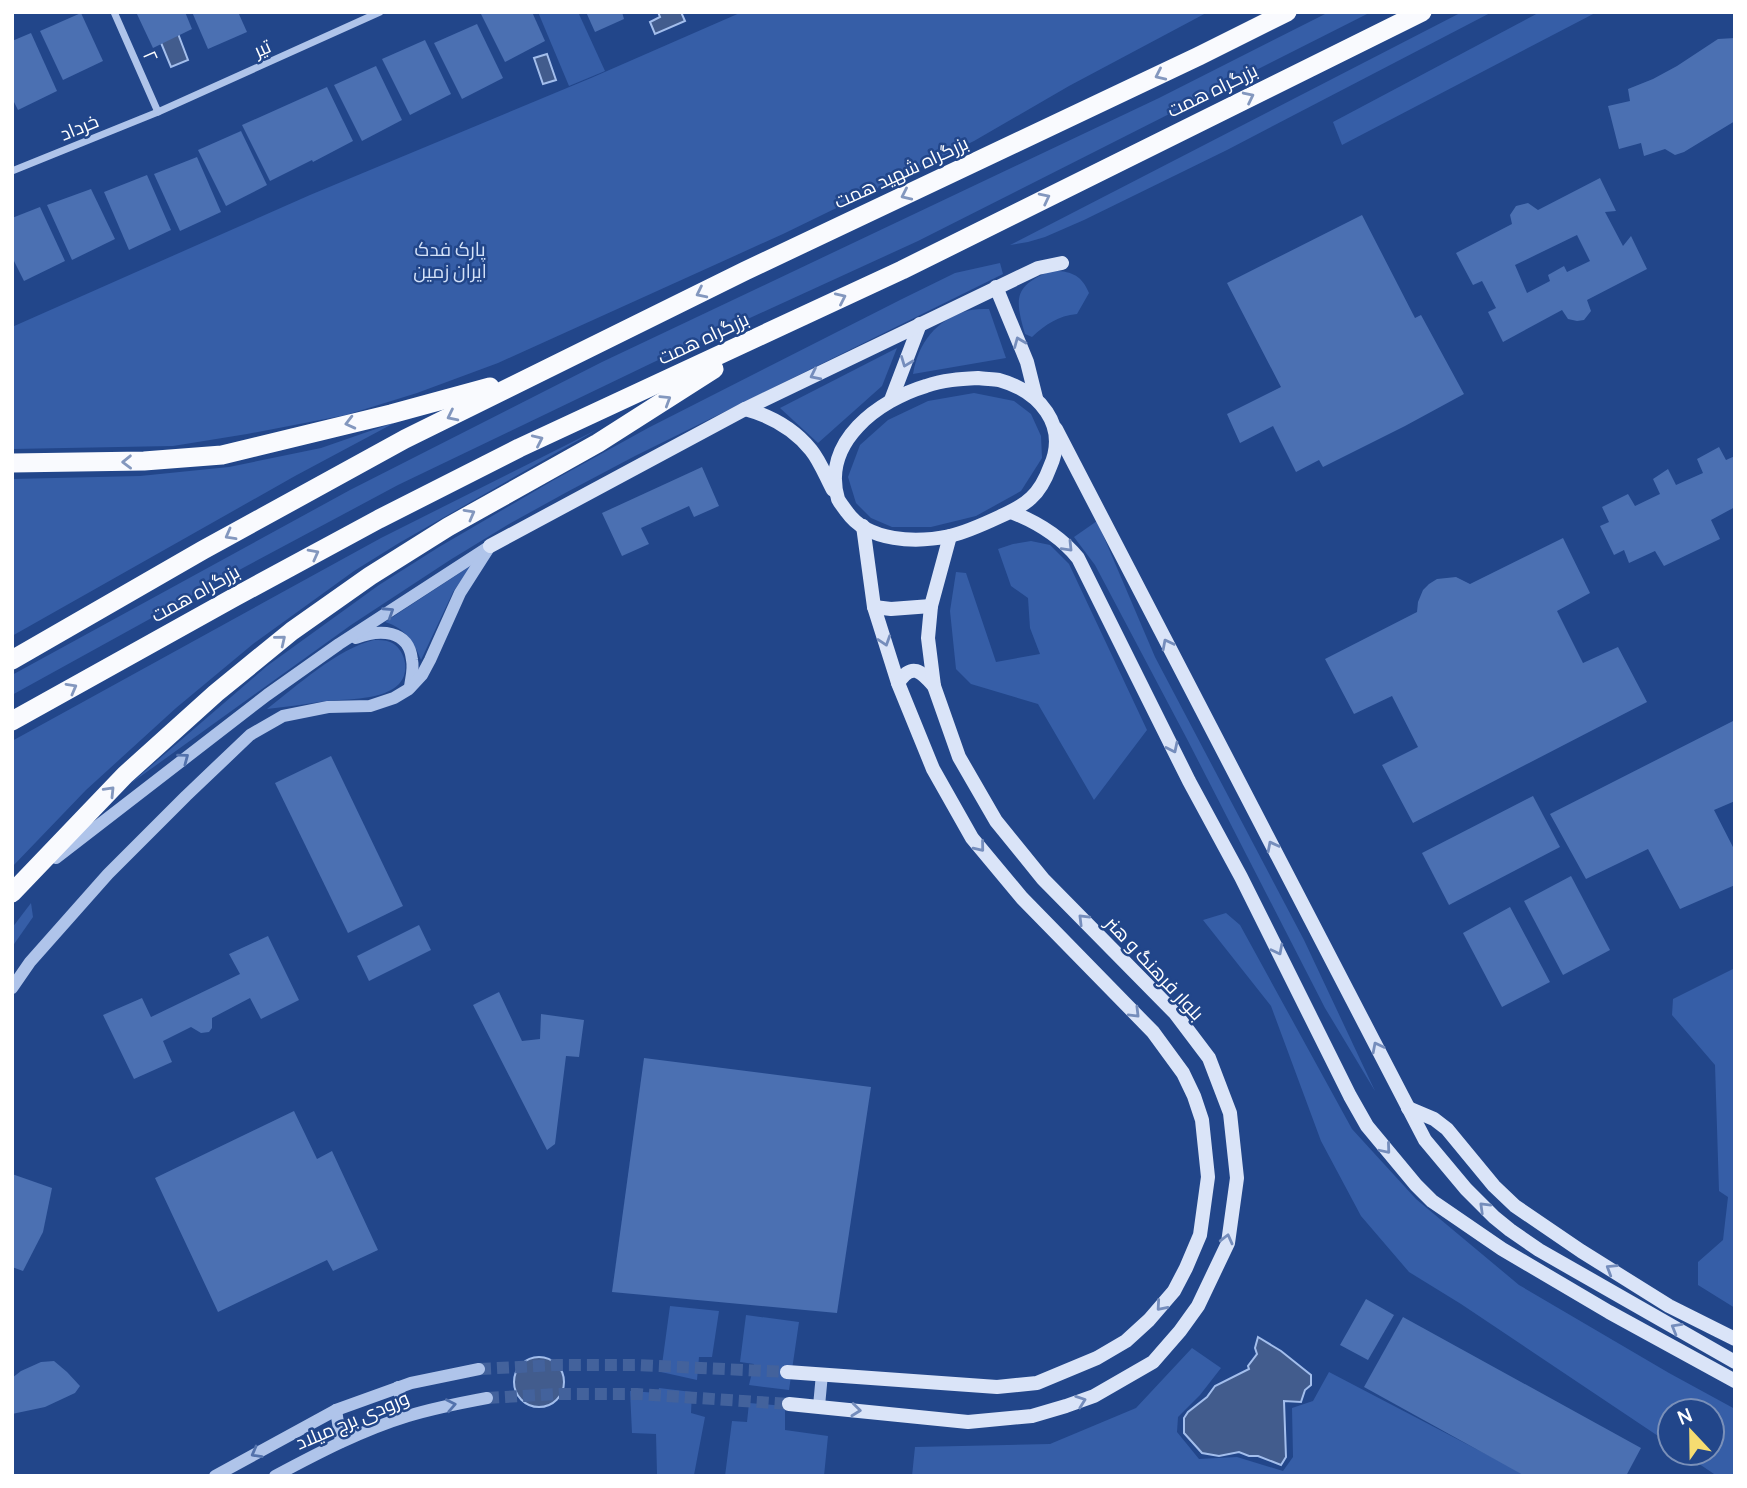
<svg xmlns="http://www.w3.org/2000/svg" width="1747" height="1488" viewBox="0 0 1747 1488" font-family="Manrope,Cairo,sans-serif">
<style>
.green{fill:#365ea7}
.water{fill:#425c8d;stroke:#a3beec;stroke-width:2}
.building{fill:#4b70b2;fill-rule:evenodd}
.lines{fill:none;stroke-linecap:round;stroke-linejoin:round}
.tertiary-tunnel{stroke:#43629c;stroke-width:12;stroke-dasharray:12 6;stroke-linecap:butt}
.minor{stroke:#afc4ea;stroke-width:7}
.tertiary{stroke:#afc4ea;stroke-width:12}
.secondary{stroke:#dae4f8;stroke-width:14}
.trunk{stroke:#f9fafe;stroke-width:19}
.oneway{stroke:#8397be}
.oneway2{stroke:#758dbc}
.oneway3{stroke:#5372ac}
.labels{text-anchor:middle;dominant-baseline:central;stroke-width:5;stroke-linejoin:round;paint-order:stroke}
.street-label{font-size:19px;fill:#fff;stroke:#22468a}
.park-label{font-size:19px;fill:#d3e1f8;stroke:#22468a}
</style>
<rect width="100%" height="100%" fill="#22468a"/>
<!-- green -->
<g class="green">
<path d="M538,12H578L605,71L569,86Z"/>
<path d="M742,12H1208L1069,86L974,141L783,234L498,363L417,393L346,415L247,434L173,446L12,449V327L310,195L591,78Z"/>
<path d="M1329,12H1371L918,241L654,362L398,485L215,583L12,695V675L350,490L602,362L1159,98Z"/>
<path d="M1462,12H1492L1227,150L1084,220L1045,237L1028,242L1010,245Z"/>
<path d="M1540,12H1597L1342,145L1333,122Z"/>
<path d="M1000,263L1003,274L635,456L567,492L509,524L450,560L351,625L130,784L267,666L379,585L439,547L552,481L648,428L902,299L955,273Z"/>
<path d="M1051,271C1070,270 1082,275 1089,293L1077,314C1058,316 1046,324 1032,337L1025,334C1015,299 1013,286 1051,271Z"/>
<path d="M989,309L1006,358L913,374C918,343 936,320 967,311C974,309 982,309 989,309Z"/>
<path d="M897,348L882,386L818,443L780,408Z"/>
<path d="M974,393L1014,401L1031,414L1041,436L1042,458L1021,491L976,516L931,527H892L871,518L856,503L848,477L860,445L888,420L928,401Z"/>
<path d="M396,422L295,476L12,636V479L140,476L229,467L321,448Z"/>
<path d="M598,429L399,543L354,571L253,644L176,708L86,790L12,867V741L381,538Z"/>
<path d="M1097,521L1155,657L1304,940L1375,1091L1325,1008L1187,739L1095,565L1074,537Z"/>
<path d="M1031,541L1050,545L1069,564L1147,730L1094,800L1038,704L971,684L956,669L950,611L956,572L966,573L996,662L1040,654L1030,628L1028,598L1011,586L998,549L1013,544Z"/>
<path d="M472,565L453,592L421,660C414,642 405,628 385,622Z"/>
<path d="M374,640C380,640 385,640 390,642C405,648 411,672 399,684C384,700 347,699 326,701C306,704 286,707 267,709C297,686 337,649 374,640Z"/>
<path d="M31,903L33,917L12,947V928Z"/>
<path d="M1226,913L1240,925L1352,1129L1416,1199L1519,1285L1669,1373L1735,1409V1476H1717L1683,1453H1712V1411H1670V1444L1461,1304L1409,1272L1361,1216L1321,1141L1271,1006L1203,920Z"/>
<path d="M1735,968V1112L1733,1113L1735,1116V1308L1698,1285V1262L1723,1240L1728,1197L1719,1191L1715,1065L1672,1015L1673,999Z"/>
<path d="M670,1306L719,1311L712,1357H699L697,1380L661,1372Z"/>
<path d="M746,1315L799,1322L789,1390L749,1385L754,1364L740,1362Z"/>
<path d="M1192,1348L1221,1368L1200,1395L1178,1417L1177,1432L1199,1459L1237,1457L1283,1471L1293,1457L1292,1408L1313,1401L1329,1372L1528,1476H912L915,1447L1050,1444L1136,1408Z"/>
<path d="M659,1388L692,1392L691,1413L705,1417L694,1475L657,1474L656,1434L632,1433L630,1391L658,1393Z"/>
<path d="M749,1403L785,1406V1430L828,1436L824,1476H725L732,1421L747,1422Z"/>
</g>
<!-- water -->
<g class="water">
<path d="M658,12H681L685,21L655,34L650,22L660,17Z"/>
<path d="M177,31L188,60L171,67L159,38Z"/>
<path d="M547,54L556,80L543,84L534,58Z"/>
<path d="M1258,1337L1281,1351L1311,1375V1385L1305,1390L1301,1402L1284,1401L1286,1457L1281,1465L1258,1456H1249L1239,1452L1219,1456L1202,1453L1184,1433V1418L1188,1412L1207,1397L1215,1386L1249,1369L1248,1366L1257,1354L1255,1348Z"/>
<circle cx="539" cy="1382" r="25"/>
</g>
<!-- building -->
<g class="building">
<path d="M136,12H185L192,29L153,48Z"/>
<path d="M192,12H238L247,32L208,49Z"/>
<path d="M480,12H532L545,41L505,62Z"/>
<path d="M586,12H622L624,19L595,32Z"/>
<path d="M81,13L103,61L63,80L40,31Z"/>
<path d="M477,24L503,78L462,99L434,43Z"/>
<path d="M31,33L57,91L18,110L12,98V41Z"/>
<path d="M1735,38V121L1684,152L1675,155L1665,149L1644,156L1641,143L1619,149L1608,106L1630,101L1628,89L1653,79L1677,66L1718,39Z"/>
<path d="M425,40L451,94L410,115L382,59Z"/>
<path d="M376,66L402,120L362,141L334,85Z"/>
<path d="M327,87L353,141L313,162L312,160L270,181L242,125Z"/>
<path d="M241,131L267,185L226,206L198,150Z"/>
<path d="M197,157L221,212L180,231L154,174Z"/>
<path d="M147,175L171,230L129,250L104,192Z"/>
<path d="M1600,178L1616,211L1605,212L1623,246L1631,236L1647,269L1587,300L1591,311L1584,320L1577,321L1568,319L1562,310L1503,342L1488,312L1496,308L1482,281L1473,285L1456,253L1512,224L1510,215L1516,206L1528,203L1538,210ZM1577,235L1590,261L1567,272L1564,266L1548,275L1550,281L1527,293L1515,265Z"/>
<path d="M91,189L115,239L72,260L47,205Z"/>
<path d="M40,207L65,261L24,281L12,257V218Z"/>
<path d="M1362,215L1415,318L1421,315L1464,394L1405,426L1323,467L1319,460L1296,472L1273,426L1240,443L1227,414L1281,387L1227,283Z"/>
<path d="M1719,447L1726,460L1735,456V507L1711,520L1720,539L1664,566L1655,551L1629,563L1624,550L1614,555L1600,526L1609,522L1602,507L1628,494L1635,506L1660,494L1653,479L1668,469L1676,485L1703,473L1697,459Z"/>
<path d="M702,467L719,506L694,517L689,506L641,528L649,544L622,556L602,513Z"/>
<path d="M1563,538L1590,593L1557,611L1583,663L1618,647L1647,702L1413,823L1382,765L1418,747L1392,696L1354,714L1325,659L1417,612L1418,602L1423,590L1429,584L1437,579L1456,577L1470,584Z"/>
<path d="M1735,720V801L1714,810L1735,851V885L1680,909L1648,849L1586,879L1550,814Z"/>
<path d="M331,756L403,906L348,933L275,783Z"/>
<path d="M1533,796L1560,847L1449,905L1422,853Z"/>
<path d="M1571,876L1610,950L1563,975L1524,901Z"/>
<path d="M1510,907L1550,982L1502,1007L1463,933Z"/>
<path d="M419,925L431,950L369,981L357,956Z"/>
<path d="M268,936L299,1000L261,1019L250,998L212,1018V1028L209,1032L201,1033L191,1027L163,1041L172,1062L134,1079L103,1015L142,998L151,1017L240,974L229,954Z"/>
<path d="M499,992L522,1041L540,1039L541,1014L584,1020L579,1057L566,1056L555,1144L547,1150L473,1005Z"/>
<path d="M644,1058L871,1087L837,1313L612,1292Z"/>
<path d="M294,1111L317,1159L332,1151L378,1250L333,1271L327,1260L218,1312L155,1178Z"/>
<path d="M12,1174L52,1188L43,1232L23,1271L12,1267Z"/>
<path d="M1366,1299L1394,1315L1368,1360L1340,1345Z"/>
<path d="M1403,1317L1641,1448L1626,1476H1525L1364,1387Z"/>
<path d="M54,1361L67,1372L80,1386L75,1393L45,1407L12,1414V1378L21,1371L41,1362Z"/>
</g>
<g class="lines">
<!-- tertiary-tunnel -->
<g class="tertiary-tunnel">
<path d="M479,1369L557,1365H637L787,1372"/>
<path d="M487,1398L559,1394H637L789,1404"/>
</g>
<!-- minor -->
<g class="minor">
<path d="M114,12L158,112"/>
<path d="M12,171L158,112L380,12"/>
</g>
<!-- tertiary -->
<g class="tertiary">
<path d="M356,638C379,629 409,629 412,660C414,669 411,678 410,687"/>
<path d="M56,858L267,695L339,644L487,548"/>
<path d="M12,988L30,962L108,874L186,796L250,735L283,716L328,707L370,706L394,698L409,689L422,675L430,660L460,593L490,546"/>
<path d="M398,1387L405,1416"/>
<path d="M819,1406L822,1374"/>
<path d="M336,1410L341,1442"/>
<path d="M215,1476L336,1410L411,1383L479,1369"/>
<path d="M275,1476C318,1453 362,1430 408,1416C434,1408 460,1403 487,1398"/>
</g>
<!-- secondary -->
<g class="secondary">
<path d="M996,287L1027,362L1036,398"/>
<path d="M978,378C985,379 993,379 999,380C1039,391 1069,425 1050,467C1046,478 1040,490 1031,498C1023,506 1010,512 999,517C984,524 966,532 950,536C916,543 868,542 847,512C844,508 840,503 838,499C821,442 879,400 926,386C943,380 960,379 978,378Z"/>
<path d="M891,400L920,324"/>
<path d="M745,409C771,416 794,429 811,450C820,461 826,477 833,490"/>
<path d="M1056,429L1425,1140L1466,1189L1494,1217L1510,1230L1539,1250L1735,1362"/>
<path d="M1011,512C1037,522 1060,536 1078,558L1189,781L1241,877L1350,1096L1367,1126L1416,1185L1432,1201L1502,1249L1609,1312L1735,1381"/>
<path d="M490,546L745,409L1038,268L1062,263"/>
<path d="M874,607L891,609L931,606"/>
<path d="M898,683C912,662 921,671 934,686"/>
<path d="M1408,1108L1434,1119L1447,1129L1494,1186L1515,1206L1581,1251L1669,1306L1735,1339"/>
<path d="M787,1372L997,1387L1037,1383L1097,1358L1126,1341L1149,1320L1174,1291L1186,1268L1200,1235L1208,1177L1202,1120L1194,1096L1183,1073L1153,1032L1022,898L972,838L933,769L898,683L874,607L863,526"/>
<path d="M789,1404L968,1422L1032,1416L1066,1406L1094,1396L1153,1362L1180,1331L1198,1306L1228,1243L1237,1178L1230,1113L1209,1058L1175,1013L1043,879L996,821L959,757L934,686L928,638L931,606L950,536"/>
</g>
<!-- trunk -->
<g class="trunk">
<path d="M12,463L144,461L222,455L391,414L490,387"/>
<path d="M12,660L203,550L405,439L745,271L1199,56L1287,12"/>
<path d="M12,721L233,598L379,519L519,448L902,270L1422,12"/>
<path d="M12,893L125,775L216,693L292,631L370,576L448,527L598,443L714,369"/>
</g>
</g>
<!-- one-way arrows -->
<defs><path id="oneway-chevron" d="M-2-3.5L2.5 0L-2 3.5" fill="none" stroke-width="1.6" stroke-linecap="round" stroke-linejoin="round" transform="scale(1.75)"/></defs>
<g class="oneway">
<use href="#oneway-chevron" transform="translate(1160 75) rotate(155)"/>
<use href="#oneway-chevron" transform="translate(1249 97) rotate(-26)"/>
<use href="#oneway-chevron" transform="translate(906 195) rotate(155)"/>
<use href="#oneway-chevron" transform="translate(1045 198) rotate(-27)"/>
<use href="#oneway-chevron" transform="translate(701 293) rotate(154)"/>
<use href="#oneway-chevron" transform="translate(841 298) rotate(-25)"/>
<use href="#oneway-chevron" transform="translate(666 400) rotate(-32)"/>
<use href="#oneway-chevron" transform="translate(452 416) rotate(154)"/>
<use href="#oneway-chevron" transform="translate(350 423) rotate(166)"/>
<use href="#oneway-chevron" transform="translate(538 440) rotate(-25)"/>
<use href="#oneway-chevron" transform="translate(127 462) rotate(179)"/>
<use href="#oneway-chevron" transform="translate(470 514) rotate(-29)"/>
<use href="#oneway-chevron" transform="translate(230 535) rotate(151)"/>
<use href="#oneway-chevron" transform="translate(314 554) rotate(-28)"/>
<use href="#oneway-chevron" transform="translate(281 640) rotate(-39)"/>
<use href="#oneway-chevron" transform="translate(72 688) rotate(-29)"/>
<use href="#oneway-chevron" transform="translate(110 791) rotate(-46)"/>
</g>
<g class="oneway2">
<use href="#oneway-chevron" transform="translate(1019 342) rotate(-112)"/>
<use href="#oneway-chevron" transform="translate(906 362) rotate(111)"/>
<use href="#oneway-chevron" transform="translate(815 375) rotate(154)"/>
<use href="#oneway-chevron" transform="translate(1068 547) rotate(46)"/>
<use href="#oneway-chevron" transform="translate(885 641) rotate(72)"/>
<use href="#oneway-chevron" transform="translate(1167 644) rotate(-117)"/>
<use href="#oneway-chevron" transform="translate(1173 748) rotate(64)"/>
<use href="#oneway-chevron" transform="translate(1272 846) rotate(-117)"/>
<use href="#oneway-chevron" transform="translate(980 847) rotate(51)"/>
<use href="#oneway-chevron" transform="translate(1083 919) rotate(-135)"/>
<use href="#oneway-chevron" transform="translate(1278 950) rotate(63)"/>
<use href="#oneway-chevron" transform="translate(1135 1013) rotate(45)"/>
<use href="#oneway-chevron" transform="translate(1377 1047) rotate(-117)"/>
<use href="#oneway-chevron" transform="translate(1386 1149) rotate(50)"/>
<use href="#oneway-chevron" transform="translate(1484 1207) rotate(-136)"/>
<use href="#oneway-chevron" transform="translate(1227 1239) rotate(-76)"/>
<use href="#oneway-chevron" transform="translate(1611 1269) rotate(-148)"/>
<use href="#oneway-chevron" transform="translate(1161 1306) rotate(131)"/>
<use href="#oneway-chevron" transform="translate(1676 1328) rotate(-150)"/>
<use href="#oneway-chevron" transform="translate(1081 1401) rotate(-20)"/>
<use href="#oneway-chevron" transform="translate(856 1410) rotate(6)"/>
</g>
<g class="oneway3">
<use href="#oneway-chevron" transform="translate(389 612) rotate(-33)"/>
<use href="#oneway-chevron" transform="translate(184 758) rotate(-37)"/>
<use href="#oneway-chevron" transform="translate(451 1405) rotate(-11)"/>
<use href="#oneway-chevron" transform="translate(256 1453) rotate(151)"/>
</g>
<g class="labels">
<!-- street labels -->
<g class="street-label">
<text transform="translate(262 48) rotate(-24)">تیر</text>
<text transform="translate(151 56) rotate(66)">۲</text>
<text transform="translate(1212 90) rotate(-26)">بزرگراه همت</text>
<text transform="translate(79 127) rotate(-22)">خرداد</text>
<text transform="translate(901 172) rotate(-25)">بزرگراه شهید همت</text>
<text transform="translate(703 338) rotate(-25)">بزرگراه همت</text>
<text transform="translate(195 593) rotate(-29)">بزرگراه همت</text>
<text transform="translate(1155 968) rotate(47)">بلوار فرهنگ و هنر</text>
<text transform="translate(352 1420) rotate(-23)">ورودی برج میلاد</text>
</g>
<!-- park labels -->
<g class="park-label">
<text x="450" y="249">پارک فدک<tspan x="450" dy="22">ایران زمین</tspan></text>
</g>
</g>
<!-- border -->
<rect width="1747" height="1488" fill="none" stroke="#ffffff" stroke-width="28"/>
<!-- north arrow -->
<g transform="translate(1691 1432) rotate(338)"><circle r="33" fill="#22468a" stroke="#7a90b9" stroke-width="2"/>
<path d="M0-5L12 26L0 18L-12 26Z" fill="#f6dc71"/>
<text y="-10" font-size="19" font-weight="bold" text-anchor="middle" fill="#ffffff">N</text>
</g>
</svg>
